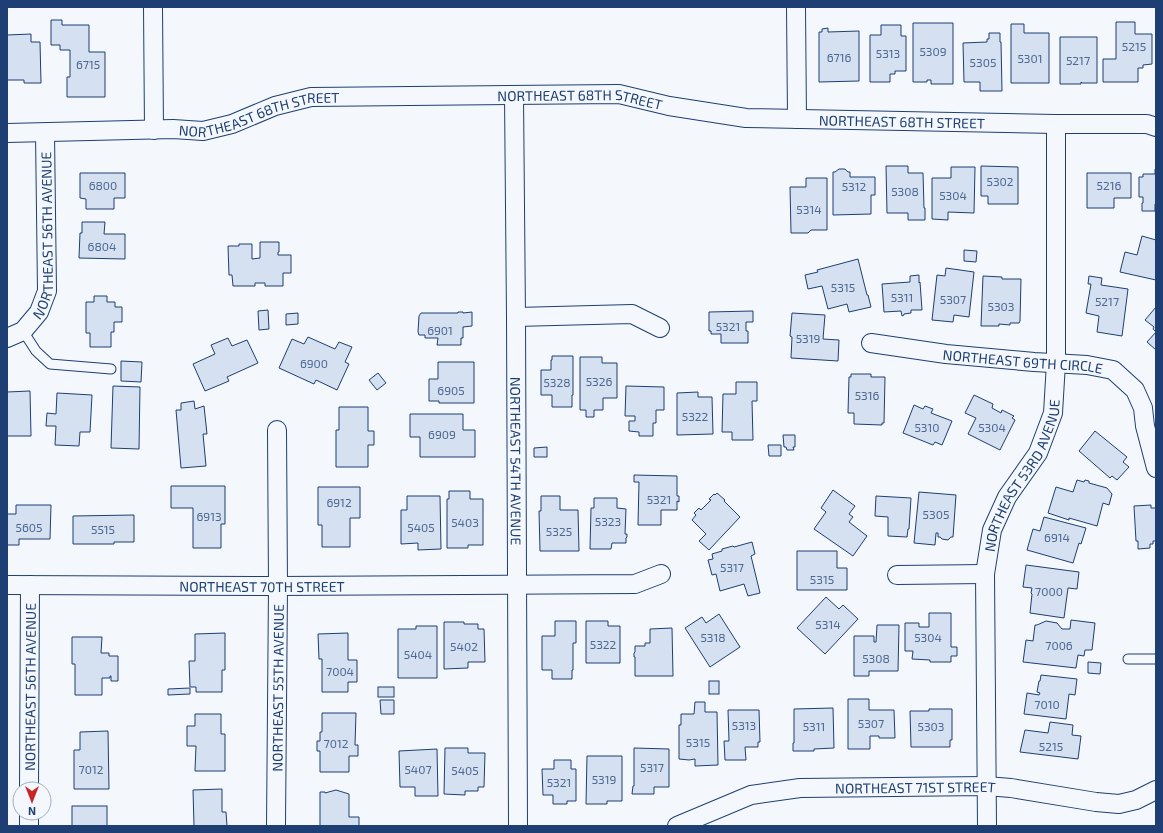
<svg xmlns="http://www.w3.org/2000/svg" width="1163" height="833" viewBox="0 0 1163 833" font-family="'Exo 2',sans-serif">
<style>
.building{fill:#d5e0f0;stroke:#1d3f73}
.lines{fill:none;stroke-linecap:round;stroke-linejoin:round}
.service-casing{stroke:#1d3f73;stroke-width:11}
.minor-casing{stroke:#1d3f73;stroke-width:20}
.service{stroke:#f4f7fb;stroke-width:9}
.minor{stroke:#f4f7fb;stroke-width:18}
.labels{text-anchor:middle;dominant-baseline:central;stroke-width:3;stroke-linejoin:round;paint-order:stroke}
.number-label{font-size:12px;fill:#4b6792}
.street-label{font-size:14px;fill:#1d3f73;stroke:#f4f7fb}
</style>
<rect width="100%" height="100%" fill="#f4f7fb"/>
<!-- building -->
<g class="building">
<path d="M51,20H62V25H89V52H105V97H67V77H70V50H60V45H51Z"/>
<path d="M1116,22H1135V34H1152V64L1143,65V68H1138V82H1103V59H1116Z"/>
<path d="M913,23H953V84H931V80H927V82H913Z"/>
<path d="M1011,24H1024V33H1049V83H1011Z"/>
<path d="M881,25H901V36H906V71H895V74H890V82H870V35H881Z"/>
<path d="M828,28V32L859,31V81L819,82V32H822V29Z"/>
<path d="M989,33H1000V42H1001L1002,91H980V82H964L963,43L987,42V39H989Z"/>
<path d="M31,34V42H40L41,83H24V80H7V35Z"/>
<path d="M1060,37H1097V83H1082L1081,82V84H1060Z"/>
<path d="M886,166H908V173H923L924,208H925V220H908V213H887Z"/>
<path d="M981,166L1018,167V204H988V196H981Z"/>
<path d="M951,167H975L974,213L948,212V220L932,219V178H951Z"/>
<path d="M839,169H845L848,172H850V177H875V195H871V214L833,215V172H835Z"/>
<path d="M1155,169H1156V204H1155V211H1142V203H1143V197H1139V177H1143V174H1155Z"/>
<path d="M80,173H125V198H114V209H86V199L80,198Z"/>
<path d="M1087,173H1131V198H1114V208H1087Z"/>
<path d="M806,178H827V230H811L808,233H791L790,187H806Z"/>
<path d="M82,222H105L104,234H125V259L79,258L80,233H82Z"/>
<path d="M1142,236L1156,240V280L1120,272L1125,252L1137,255Z"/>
<path d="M260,242H279V252H278V255H291V273H283V286H265V283H255V286H233L232,275H229L228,246H239V244H252V259L260,258Z"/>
<path d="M964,250L977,251L976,262L964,261Z"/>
<path d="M858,259L867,295H868L871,307L849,312L847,304L828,309L822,286L808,289L805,275L818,272L817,270Z"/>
<path d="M946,268L974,272L969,317L954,315L953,322L932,320L937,275L945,276Z"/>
<path d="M919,275V283L920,282L922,310H911V313L904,314V315L902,316L901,311L884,312L882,284L910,282V276Z"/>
<path d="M983,276L1002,277V279H1021L1020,321L1019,323H1010V325L999,324V326H981Z"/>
<path d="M1089,276L1102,278L1101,285L1128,289L1122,336L1097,332L1099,316L1086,313L1091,284H1088Z"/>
<path d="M94,296H107V302H115V307H122V322H114V332H111V347H90V333H86V302H94Z"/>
<path d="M1156,307V350L1147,342L1156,332L1153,329L1154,327L1145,320Z"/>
<path d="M268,310L269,329L259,330L258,311Z"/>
<path d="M753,311V322H746V331H748V343H721V334H711V331H709V312Z"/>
<path d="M458,312H463V313L472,312V326L463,327V338H461V345H437L438,338H425V335H419L418,332L419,316L421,313H458Z"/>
<path d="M298,313V324L286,325V314Z"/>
<path d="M792,313L825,315L823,339L839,340L838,361L791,358L792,337L790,336Z"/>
<path d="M308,337L335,349L339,342L352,347L345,362L349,364L337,390L316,380L314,384L279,368L292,339L304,344Z"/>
<path d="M228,338L232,346L247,340L258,363L227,377L229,381L205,391L193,364L215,354L211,345Z"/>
<path d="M552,356H573V395H572V407H552V395H541V370H551V360H552Z"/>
<path d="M580,357H602V363H617V398H603V410H594V417H586V410H580Z"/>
<path d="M121,361L142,362L141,382L121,381Z"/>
<path d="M438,362H474V403H439V401H429V379H438Z"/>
<path d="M378,373L386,383L377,390L369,380Z"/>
<path d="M851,374H871V377H885L884,423H882V425L854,424V413H848L849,377H851Z"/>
<path d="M736,382H757V401H752L753,440H732V432H722L723,394H736Z"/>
<path d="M113,386L140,387L139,449L111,448Z"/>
<path d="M626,386L664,387V410H656V423H653V436H639V432L629,431V421H635V416H625Z"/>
<path d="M30,391L31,436H7V392Z"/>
<path d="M698,392V397H712L713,434L677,435V393Z"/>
<path d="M57,393L92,395L90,432H80L79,446L55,445L56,426H46L47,413L56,414Z"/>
<path d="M974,395L993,404L992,408L1001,413L1002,410L1014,416L1012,418L1015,420L1000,450L968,434L976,418L965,413Z"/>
<path d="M194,401L195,409L204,406L207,434H203L206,466L181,468L176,410H181V403Z"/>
<path d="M914,405L923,409L925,406L933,409L931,413L952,421L942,445L935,442L933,445L903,433Z"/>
<path d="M339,407H368V431H374V445H368V467H336V430H339Z"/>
<path d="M410,414H463V430H475V457H420V437H410Z"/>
<path d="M1095,431L1127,457L1123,462L1129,467L1117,480L1112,476L1110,478L1079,451Z"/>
<path d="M783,435H795V447H793L794,450H787L786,447H784Z"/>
<path d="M768,445H781V456H769Z"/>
<path d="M547,447V457H534V448Z"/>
<path d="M634,475L677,476V496H679V502L677,501V510H661V525H638L639,482H634Z"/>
<path d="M1077,480L1084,482L1085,480L1089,481V483L1107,488L1112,494L1109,505L1103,503L1097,526L1069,518V520L1048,513L1056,487L1073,492Z"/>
<path d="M171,486H225V524H221V548H193V508H171Z"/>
<path d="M318,487H360V518H350V547H322V525H318Z"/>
<path d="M833,490L855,506L849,514L853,517L849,522L867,536L853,556L814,529L826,512L821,508Z"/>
<path d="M449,491H470V499H483V545H468V548H447V499H449Z"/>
<path d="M919,492L956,495L953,537H951L948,540L942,539L940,537H938V533H936L935,545L914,543Z"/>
<path d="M717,493L725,500L724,501L740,517L709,550L699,541L706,534L692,520L696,515L694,513L699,508L701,510L711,500L709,499L714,494L715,495Z"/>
<path d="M407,496H440L441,549L418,550V543L401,544V510H407Z"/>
<path d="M541,496H560V510H578L579,551H540L539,511H541Z"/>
<path d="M876,496L911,498L909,529H908L907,537L888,536V517L875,516Z"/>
<path d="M594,498H617V508L626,509L625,534H627V537L626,538V543H612L611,549H590L591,508H594Z"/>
<path d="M16,505H51L50,539H19V545H7V514H16Z"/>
<path d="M1151,505V508H1156V541H1153V544H1150V548L1138,549V541H1136L1134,506Z"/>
<path d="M134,515V542H114V544H73V516Z"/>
<path d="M1044,517L1086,528L1081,544L1079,543L1073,563L1027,550L1033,529L1040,531Z"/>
<path d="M752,542L755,554L751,556L760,593L748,596L744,584L720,591L716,574L712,575L708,560L713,559L712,554L722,551V549L733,546L734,547Z"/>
<path d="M797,551H837V568H847V590H797Z"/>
<path d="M1026,565L1079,572L1077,589L1068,588L1064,618L1030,613L1032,594L1031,593L1032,588L1023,587Z"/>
<path d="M826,597L839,609L843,605L858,619L825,654L797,628Z"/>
<path d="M929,613H951V647H957V656H951V662H930V660L912,659L913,651H905V623H919V627H929Z"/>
<path d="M719,614L740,647L710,667L685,628L702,617L706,623Z"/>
<path d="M1071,620L1095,623L1092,650H1085L1084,656L1078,655L1076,668L1023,662L1026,640L1033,641L1035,625H1037L1046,621L1057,623L1062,629H1070Z"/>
<path d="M555,621H576V643H573V670H572V679H552V670H542V636H555Z"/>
<path d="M586,621H608V626H620V663H586Z"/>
<path d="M444,622H464V624H478V629H484L485,662H468V668L444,669Z"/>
<path d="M877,625H899L898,671H869V676H854V636H874V642H876Z"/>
<path d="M416,626H437V678H398V629H416Z"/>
<path d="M672,628L673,676H635V657H634V653L635,652V646H645V643H650V629Z"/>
<path d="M225,633V670H222V692H196V687H190L189,661H195V634Z"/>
<path d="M348,633V660H357V682H348V692H322V659H319L318,634Z"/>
<path d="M72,637H102L101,653H109V656H118V681H111V676H110V678H102V695H75V664H72Z"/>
<path d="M1088,662L1101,663L1100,674L1088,673Z"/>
<path d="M1041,675L1077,679L1075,695L1069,694L1066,719L1024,714L1027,693L1039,695L1040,693L1037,692L1039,681H1040Z"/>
<rect x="709" y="681" width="10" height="13"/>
<rect x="378" y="687" width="16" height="10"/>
<path d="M190,688V694L168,695V689Z"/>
<path d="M848,699H869V710H894L895,738H879V736H870V749H848Z"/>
<path d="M380,700H394V714H381Z"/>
<path d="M695,702H705V712H717L718,765L695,766V759L689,760L679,759V725H681V714H694Z"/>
<path d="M833,708L834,748L814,749V751H793V743H794V709Z"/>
<path d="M929,709H952V740H950V747H911L910,711H929Z"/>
<path d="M728,710H759L760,742H758V747H745L746,760H725L724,741H729Z"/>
<path d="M322,713H356L355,745H358V756H349V772H320V751H317V741H320V732H322Z"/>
<path d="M195,714H221V734H225V771H195L196,746H187V726H195Z"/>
<path d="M1050,722L1073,725L1072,735L1081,736L1078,759L1020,752L1025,730L1048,733Z"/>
<path d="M108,731L109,789H74V750H80V732Z"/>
<path d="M445,748H468V753H485L484,787H478V791H465V795L444,794Z"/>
<path d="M634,748L669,749V787H654V794H632L633,786H634Z"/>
<path d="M437,749L438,796H415V787H400L399,751Z"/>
<path d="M587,756H622V801H607V804H586Z"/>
<path d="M554,760H571V769H576V801H567V804H553V795H543L542,769H554Z"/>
<path d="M222,789V812H226L227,826H194L193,790Z"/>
<path d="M336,790L349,794V817H359V826H320V792H325V793Z"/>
<rect x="72" y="806" width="35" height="20"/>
</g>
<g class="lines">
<defs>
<g id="service">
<path d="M23,331L36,351L50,364L111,369"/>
<path d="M1128,659H1156"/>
</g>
<g id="minor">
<path d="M153,7L154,130"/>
<path d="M796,7L797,119"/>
<path id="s1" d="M514,95L516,317L518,826"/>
<path id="s2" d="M7,133L173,129L203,131L232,124L275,106L311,97L619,94L669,106L746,118L1056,124H1147L1156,127"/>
<path d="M516,317L632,314L660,328"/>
<path id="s3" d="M7,338L23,331L39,312L47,291L45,133"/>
<path id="s4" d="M871,343L946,354L1034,362L1087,365L1113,370L1135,390L1143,408L1145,426L1156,468"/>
<path d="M897,575L985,574"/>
<path id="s5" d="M7,585L278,586L635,584L661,574"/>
<path id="s6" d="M29,789L30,585"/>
<path d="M29,826V813"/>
<path id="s7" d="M276,826L278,586L277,430"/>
<path id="s8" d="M677,826L751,795L800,788L986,786L1011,788L1096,802L1119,804L1136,800L1156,790"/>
<path id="s9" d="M987,826L985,574L992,530L1007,497L1038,453L1053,413L1056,363V124"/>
</g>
</defs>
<!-- service casing -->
<use href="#service" class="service-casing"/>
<!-- minor casing -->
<use href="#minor" class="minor-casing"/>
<!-- service -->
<use href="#service" class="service"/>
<!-- minor -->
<use href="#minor" class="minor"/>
</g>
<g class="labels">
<!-- number labels -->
<g class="number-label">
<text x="1134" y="46">5215</text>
<text x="933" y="51">5309</text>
<text x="888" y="53">5313</text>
<text x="839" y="57">6716</text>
<text x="1030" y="58">5301</text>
<text x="1078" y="60">5217</text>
<text x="983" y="62">5305</text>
<text x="88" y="64">6715</text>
<text x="1000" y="181">5302</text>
<text x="103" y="185">6800</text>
<text x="1109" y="185">5216</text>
<text x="854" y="186">5312</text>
<text x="905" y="191">5308</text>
<text x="953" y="195">5304</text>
<text x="809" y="209">5314</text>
<text x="102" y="246">6804</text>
<text x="843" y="287">5315</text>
<text x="902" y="297">5311</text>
<text x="953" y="299">5307</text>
<text x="1107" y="301">5217</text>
<text x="1001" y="306">5303</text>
<text x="728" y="326">5321</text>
<text x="440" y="330">6901</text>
<text x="808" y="338">5319</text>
<text x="314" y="363">6900</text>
<text x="599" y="381">5326</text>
<text x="557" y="382">5328</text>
<text x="451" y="390">6905</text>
<text x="867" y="395">5316</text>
<text x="695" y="416">5322</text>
<text x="927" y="427">5310</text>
<text x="992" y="427">5304</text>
<text x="442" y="434">6909</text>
<text x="659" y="499">5321</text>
<text x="339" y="502">6912</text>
<text x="936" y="514">5305</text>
<text x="209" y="516">6913</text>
<text x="608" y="521">5323</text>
<text x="465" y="522">5403</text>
<text x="29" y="527">5605</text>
<text x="421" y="527">5405</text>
<text x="103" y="529">5515</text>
<text x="559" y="531">5325</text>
<text x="1057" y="537">6914</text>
<text x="732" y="567">5317</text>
<text x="822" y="579">5315</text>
<text x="1049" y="591">7000</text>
<text x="828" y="624">5314</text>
<text x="713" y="637">5318</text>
<text x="928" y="637">5304</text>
<text x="603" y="644">5322</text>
<text x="1059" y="645">7006</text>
<text x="464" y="646">5402</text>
<text x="418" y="654">5404</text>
<text x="876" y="658">5308</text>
<text x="340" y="671">7004</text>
<text x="1047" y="704">7010</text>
<text x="871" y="723">5307</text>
<text x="744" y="725">5313</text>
<text x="814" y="726">5311</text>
<text x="931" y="726">5303</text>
<text x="698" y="742">5315</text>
<text x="336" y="743">7012</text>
<text x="1051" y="746">5215</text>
<text x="652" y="767">5317</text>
<text x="91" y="769">7012</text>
<text x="418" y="769">5407</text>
<text x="465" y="770">5405</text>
<text x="604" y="779">5319</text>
<text x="559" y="782">5321</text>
</g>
<!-- street labels -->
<g class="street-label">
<text stroke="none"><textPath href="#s2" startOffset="579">NORTHEAST 68TH STREET</textPath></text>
<text stroke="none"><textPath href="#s2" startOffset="255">NORTHEAST 68TH STREET</textPath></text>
<text stroke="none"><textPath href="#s2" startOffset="903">NORTHEAST 68TH STREET</textPath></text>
<text stroke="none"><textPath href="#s3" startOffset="120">NORTHEAST 56TH AVENUE</textPath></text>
<text stroke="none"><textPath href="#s4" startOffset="153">NORTHEAST 69TH CIRCLE</textPath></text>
<text stroke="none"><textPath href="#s1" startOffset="366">NORTHEAST 54TH AVENUE</textPath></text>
<text stroke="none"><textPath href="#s9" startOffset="359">NORTHEAST 53RD AVENUE</textPath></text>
<text stroke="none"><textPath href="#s5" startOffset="255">NORTHEAST 70TH STREET</textPath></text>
<text stroke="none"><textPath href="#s6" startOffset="102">NORTHEAST 56TH AVENUE</textPath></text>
<text stroke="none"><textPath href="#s7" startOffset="138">NORTHEAST 55TH AVENUE</textPath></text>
<text stroke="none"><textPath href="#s8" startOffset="245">NORTHEAST 71ST STREET</textPath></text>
</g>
</g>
<!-- border -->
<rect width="1163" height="833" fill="none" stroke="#1d3f73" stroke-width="16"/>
<!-- north arrow -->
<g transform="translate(32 801) rotate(180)"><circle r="19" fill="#f4f7fb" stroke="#9eadc5"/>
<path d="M0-3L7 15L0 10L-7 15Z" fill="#c62828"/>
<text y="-6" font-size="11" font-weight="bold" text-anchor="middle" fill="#1d3f73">N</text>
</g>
</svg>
